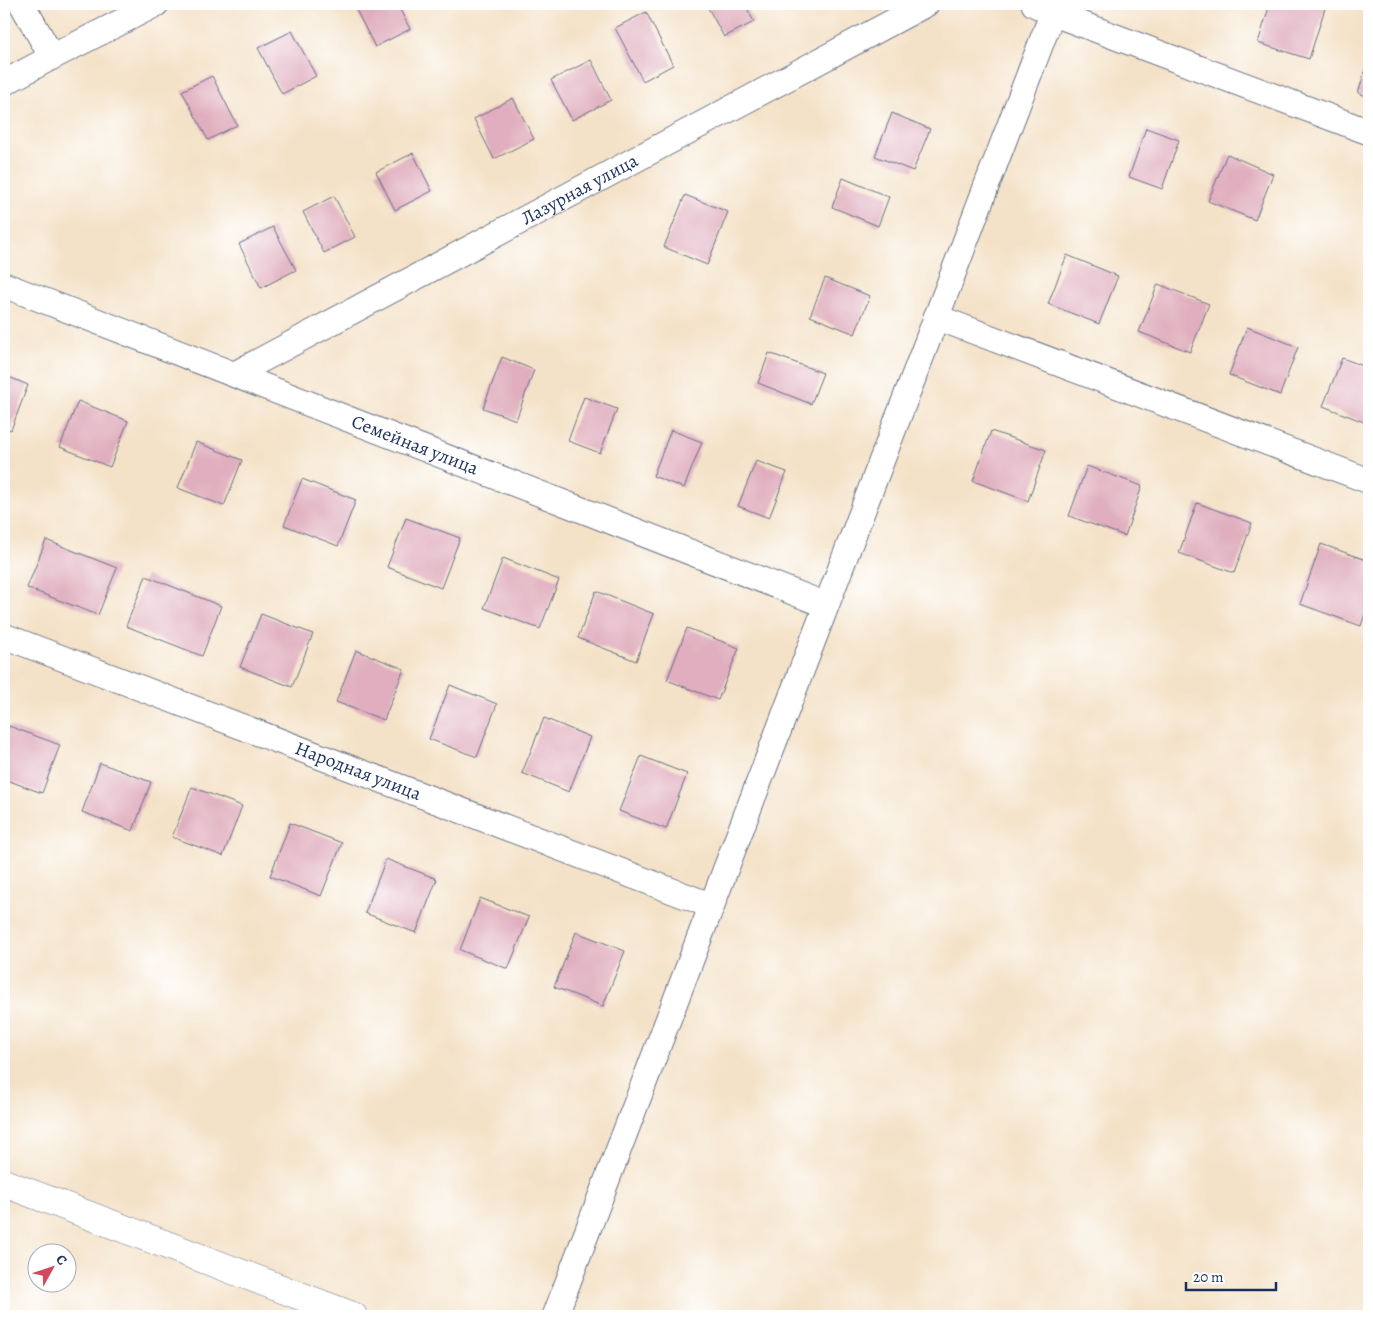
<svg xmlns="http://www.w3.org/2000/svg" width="1373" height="1320" viewBox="0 0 1373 1320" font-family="Alegreya,serif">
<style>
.building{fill:#e0aebe}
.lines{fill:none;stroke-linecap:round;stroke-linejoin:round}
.street-casing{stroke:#676e83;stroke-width:27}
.secondary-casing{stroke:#676e83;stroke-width:29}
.street{stroke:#fff;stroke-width:25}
.secondary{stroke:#fff;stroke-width:28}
.labels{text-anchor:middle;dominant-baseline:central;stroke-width:4;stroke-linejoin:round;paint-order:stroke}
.street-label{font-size:19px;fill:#1b2f5e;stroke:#fff}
</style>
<rect width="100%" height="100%" fill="#fff"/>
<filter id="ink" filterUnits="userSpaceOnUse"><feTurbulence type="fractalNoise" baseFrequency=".02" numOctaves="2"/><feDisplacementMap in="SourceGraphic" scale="10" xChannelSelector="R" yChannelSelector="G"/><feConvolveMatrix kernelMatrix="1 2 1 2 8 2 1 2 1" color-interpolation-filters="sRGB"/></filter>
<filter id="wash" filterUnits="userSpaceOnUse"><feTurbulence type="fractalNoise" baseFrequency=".0096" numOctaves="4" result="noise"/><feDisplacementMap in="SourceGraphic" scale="20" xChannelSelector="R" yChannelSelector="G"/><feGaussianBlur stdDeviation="1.12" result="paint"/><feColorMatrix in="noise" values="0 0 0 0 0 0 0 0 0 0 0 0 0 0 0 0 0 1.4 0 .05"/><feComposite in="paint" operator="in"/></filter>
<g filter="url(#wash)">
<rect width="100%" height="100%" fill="#f4e2c8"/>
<g id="blocks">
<!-- building -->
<g class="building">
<path d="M353,4H397L410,29L375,47Z"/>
<path d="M706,4H745L754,22L724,37Z"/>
<path d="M1270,4L1326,5L1309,59L1258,43Z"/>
<path d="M646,12L673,65L643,81L615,28Z"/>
<path d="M292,31L316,76L282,94L258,48Z"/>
<path d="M1369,58V97L1358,93Z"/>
<path d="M591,60L611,100L572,120L551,80Z"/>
<path d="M212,76L237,125L208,140L182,91Z"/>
<path d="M513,98L534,139L494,159L474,119Z"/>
<path d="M892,113L930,129L913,171L875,156Z"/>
<path d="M1146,128L1179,140L1162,189L1129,177Z"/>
<path d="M413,153L432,191L395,210L376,172Z"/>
<path d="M1227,154L1273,174L1255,220L1208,201Z"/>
<path d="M843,178L889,197L878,226L832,207Z"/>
<path d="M685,195L728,212L707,265L664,247Z"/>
<path d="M334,196L355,237L324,253L303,212Z"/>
<path d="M273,227L296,270L261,288L239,244Z"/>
<path d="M1067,255L1118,276L1099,324L1048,304Z"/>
<path d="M825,278L870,296L855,334L810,316Z"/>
<path d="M1158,284L1209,304L1190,352L1139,332Z"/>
<path d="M1247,327L1298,347L1280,395L1229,375Z"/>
<path d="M769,353L823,373L811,404L758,383Z"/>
<path d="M502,357L534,370L516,420L483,408Z"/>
<path d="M1342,358L1369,368V424L1323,406Z"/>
<path d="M4,375L28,385L11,430L4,427Z"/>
<path d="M584,397L617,409L600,453L568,441Z"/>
<path d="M78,401L128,421L110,467L60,447Z"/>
<path d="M671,430L702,442L684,488L653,476Z"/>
<path d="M991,431L1046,450L1028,501L973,481Z"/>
<path d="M196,442L242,460L224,506L178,488Z"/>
<path d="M756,461L787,472L769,518L738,506Z"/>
<path d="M1087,466L1142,486L1125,536L1069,516Z"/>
<path d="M302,479L356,500L338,546L284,525Z"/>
<path d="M1197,503L1252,523L1234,573L1179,553Z"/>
<path d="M406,518L460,538L441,588L387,567Z"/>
<path d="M46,540L117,568L98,615L27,588Z"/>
<path d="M1321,544L1369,561V602L1361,626L1300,604Z"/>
<path d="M503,558L559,580L540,629L484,608Z"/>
<path d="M146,576L221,606L202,656L126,626Z"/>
<path d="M596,591L654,614L636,661L578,638Z"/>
<path d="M261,614L313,634L292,687L240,667Z"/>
<path d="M687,628L739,648L718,700L667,680Z"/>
<path d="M356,650L404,669L384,720L336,702Z"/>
<path d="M450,685L497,704L477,757L429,739Z"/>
<path d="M544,718L590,737L569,792L522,773Z"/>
<path d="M9,726L60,745L42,793L4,779V739Z"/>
<path d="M641,756L687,774L666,829L619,811Z"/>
<path d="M100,763L151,782L133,831L82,812Z"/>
<path d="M192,787L242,806L223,856L172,837Z"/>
<path d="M290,823L342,843L321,896L270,876Z"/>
<path d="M386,859L437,879L416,933L365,913Z"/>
<path d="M480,898L529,917L508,969L460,950Z"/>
<path d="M576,932L625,951L603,1006L554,987Z"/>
</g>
</g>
</g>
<g filter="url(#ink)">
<use href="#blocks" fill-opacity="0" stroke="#676e83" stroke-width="1"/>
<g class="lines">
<defs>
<g id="street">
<path d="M1034,4L1052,13L1369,132"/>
<path d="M52,57L156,4"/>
<path d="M4,83L52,57L22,4"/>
<path id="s1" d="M4,285L826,605"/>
<path d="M936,317L1369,481"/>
<path id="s2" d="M235,374L926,4"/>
<path id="s3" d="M4,636L712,906"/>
<path d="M555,1316L1056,4"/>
</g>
<path id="secondary" d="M4,1183L353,1316"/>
</defs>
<!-- street casing -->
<use href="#street" class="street-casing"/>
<!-- secondary casing -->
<use href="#secondary" class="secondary-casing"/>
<!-- street -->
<use href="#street" class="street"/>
<!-- secondary -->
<use href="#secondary" class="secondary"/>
</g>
</g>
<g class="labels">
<!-- street labels -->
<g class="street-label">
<text stroke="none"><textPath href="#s2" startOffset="391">Лазурная улица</textPath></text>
<text stroke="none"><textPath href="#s1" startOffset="441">Семейная улица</textPath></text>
<text stroke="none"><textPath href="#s3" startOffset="379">Народная улица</textPath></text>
</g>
</g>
<!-- margin -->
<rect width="1373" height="1320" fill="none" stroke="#fff" stroke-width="20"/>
<!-- north arrow -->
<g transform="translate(52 1268) rotate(50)"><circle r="24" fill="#ffffff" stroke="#a4acbf"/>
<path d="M0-4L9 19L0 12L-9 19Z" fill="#d1495b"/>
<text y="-8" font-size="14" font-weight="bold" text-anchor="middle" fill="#1b2f5e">С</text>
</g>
<!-- scale -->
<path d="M1186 1282v8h90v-8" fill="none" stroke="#1b2f5e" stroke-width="2.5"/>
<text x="1193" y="1282" font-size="15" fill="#1b2f5e" stroke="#ffffff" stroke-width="4" paint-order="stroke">20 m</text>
</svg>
